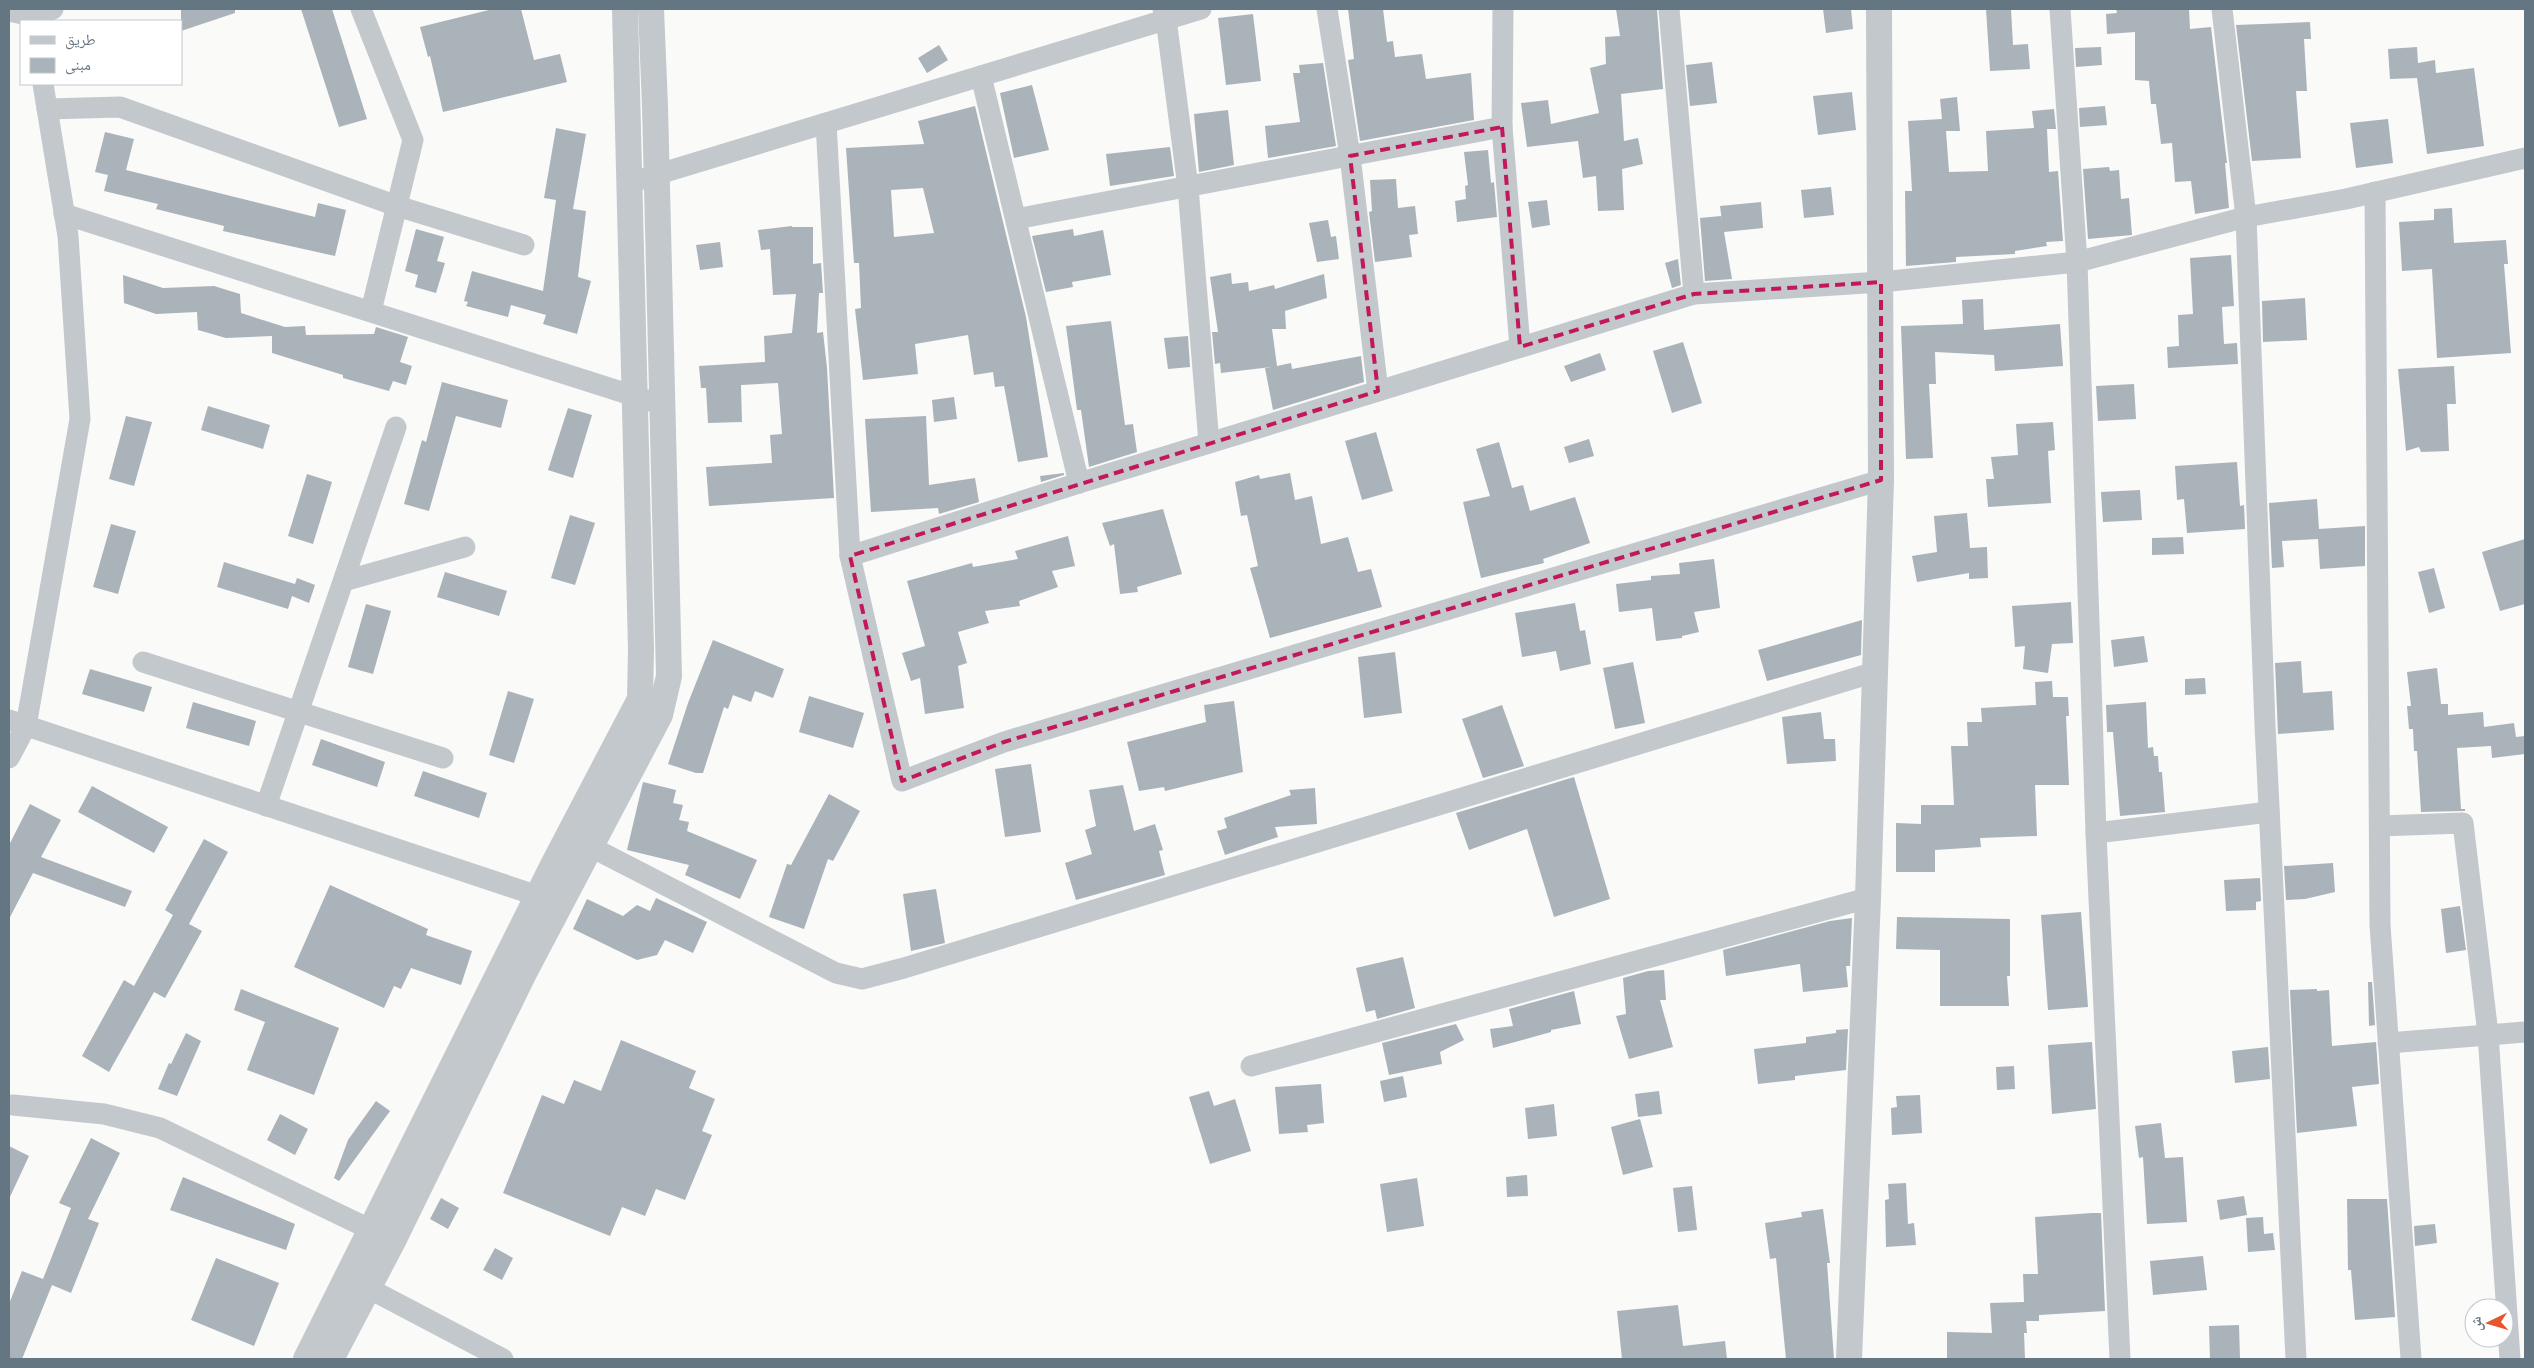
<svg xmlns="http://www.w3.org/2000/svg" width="2534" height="1368" viewBox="0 0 2534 1368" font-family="Quicksand,'Noto Naskh Arabic',sans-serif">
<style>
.building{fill:#aab3b9;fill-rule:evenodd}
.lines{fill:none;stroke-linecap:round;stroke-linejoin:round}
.minor{stroke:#c3c8cc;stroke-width:21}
.tertiary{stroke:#c3c8cc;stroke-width:26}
.marked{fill:none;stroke:#c2185b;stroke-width:4;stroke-dasharray:10 6;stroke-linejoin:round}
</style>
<rect width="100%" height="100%" fill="#fafaf8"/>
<!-- building -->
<g class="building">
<path d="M181,9H235V13L181,31Z"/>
<path d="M301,9H332L367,119L339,127Z"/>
<path d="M493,9H521L534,60L560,54L567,82L443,112L430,56L428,57L420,27Z"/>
<path d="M1348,9H1383L1387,42L1393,41L1395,57L1422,54L1426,79L1471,73L1474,120L1360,141L1348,60L1354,59Z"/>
<path d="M1616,9H1657L1663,89L1621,94L1624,141L1638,138L1643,164L1622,169L1624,210L1598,211L1596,176L1583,178L1578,141L1527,147L1521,103L1548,100L1551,124L1599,113L1590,68L1606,64L1605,37L1620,36Z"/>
<path d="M1823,9H1851L1853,29L1826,33Z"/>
<path d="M1986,9H2011L2013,45L2028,44L2030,69L1990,71Z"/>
<path d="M2116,9H2189L2190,29L2211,27L2227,163H2225L2229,208L2195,214L2191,181L2175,182L2172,143L2161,144L2156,104H2151L2149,81L2135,80V32L2107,34L2106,14L2117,13Z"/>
<path d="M1253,14L1261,81L1226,85L1218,18Z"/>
<path d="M2310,22L2311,39H2304L2307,91H2296L2301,158L2252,161L2236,25Z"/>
<path d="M939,45L948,60L927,73L918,58Z"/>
<path d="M2101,47L2102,65L2076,67L2075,48Z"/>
<path d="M2417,47L2418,63L2435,60L2436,73L2474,68L2484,146L2427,154L2417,78L2390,79L2388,49Z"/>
<path d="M1712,62L1717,103L1690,106L1686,65Z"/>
<path d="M1323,63L1336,146L1268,158L1265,126L1300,122L1293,73H1300L1299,65Z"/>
<path d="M1032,85L1049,150L1014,158L1000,93Z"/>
<path d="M1852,92L1856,130L1818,135L1813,96Z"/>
<path d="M1957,97L1960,131H1946L1949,172L1988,171L1986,131L2034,128L2032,111L2054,109L2056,129H2047L2049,172L2058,171L2063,241L2046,242L2047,246L2015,251V254L1956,257V262L1906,266L1905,191H1912L1908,121L1942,119L1940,99Z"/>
<path d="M975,106L1026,317L1048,457L1018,462L1004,386L995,387L993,372L974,375L968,335L915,344L918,374L863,380L855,309L861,308L859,263H854L846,148L924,144L918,121ZM923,188L934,233L894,237L891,190Z"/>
<path d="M2105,106L2107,125L2080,127L2079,108Z"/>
<path d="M1228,110L1234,165L1199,172L1194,114Z"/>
<path d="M2388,119L2393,163L2356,168L2350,123Z"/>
<path d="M556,128L586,134L573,209L586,211L578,277L591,281L577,334L543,324L546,315L511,305L508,317L466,306L468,302L464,301L472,271L543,291L556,200L544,198Z"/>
<path d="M105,132L134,139L126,170L315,217L318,203L346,210L335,256L223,231L224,226L156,209L158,204L104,191L108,175L95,172Z"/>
<path d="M1170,147L1174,176L1110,186L1106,154Z"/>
<path d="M1488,150L1491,183L1494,182L1497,217L1457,222L1455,201L1466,199L1465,186L1468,185L1464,152Z"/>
<path d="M2109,167L2110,171L2119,170L2121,199L2129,198L2132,235L2088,239L2083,169Z"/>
<path d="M1396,179L1398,208L1415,206L1418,234L1409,235L1412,257L1375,262L1369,212L1372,211L1370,180Z"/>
<path d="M1831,187L1834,215L1804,218L1801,190Z"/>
<path d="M1547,200L1550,225L1532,228L1528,202Z"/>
<path d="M1761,202L1763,228L1724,232L1732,279L1705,281L1700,218L1721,216L1722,222L1720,206Z"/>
<path d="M2452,208L2454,243L2506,240L2508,264H2504L2511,353L2437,358L2432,269L2402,271L2399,222L2434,220V209Z"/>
<path d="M1328,220L1331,237L1336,236L1339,259L1317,262L1309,223Z"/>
<path d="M792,226V227H813V264L821,263L823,293H819L817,333L823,332L827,368L834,498L709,506L706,467L772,463L770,435L782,434L778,383L741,385L742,422L708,423L706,388H701L699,366L765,362L764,336L792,333L796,294L773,295L770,249L761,250L758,230Z"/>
<path d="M416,229L444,237L437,261L445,263L436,293L415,287L418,275L405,271Z"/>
<path d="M1073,229L1074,236L1103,230L1111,275L1072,282L1073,287L1046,292L1032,236Z"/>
<path d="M720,242L723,267L700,270L696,245Z"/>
<path d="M2231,255L2234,306L2222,307L2224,344L2237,343L2238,364L2168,368L2167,347L2179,346L2178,315L2193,314L2190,258Z"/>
<path d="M1678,259L1681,285L1672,288L1665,263Z"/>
<path d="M1231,273L1232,284L1248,282L1249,291L1274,285L1275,289L1324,274L1327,298L1285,311L1286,329H1272L1277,366L1291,363L1292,369L1361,356L1364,382L1273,410L1265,368L1271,367L1221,373L1220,363L1215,364L1212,332H1218L1210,277Z"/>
<path d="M123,275L163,288L214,286L240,294L241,313L285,327L305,326L306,335L374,334L376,327L408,337L400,362L412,366L406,385L393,381L389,391L343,378V375L272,353V336L226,338L198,330L197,312L156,314L124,303Z"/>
<path d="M2305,298L2307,340L2263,342L2262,301Z"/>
<path d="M1983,299L1984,330L2060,324L2063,366L1995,371L1994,355L1935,352L1936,384H1929L1933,458L1906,459L1901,326L1963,324L1962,300Z"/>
<path d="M1111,321L1125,425L1133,424L1137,452L1089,467L1081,410H1077L1066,326Z"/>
<path d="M1188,336L1190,367L1168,369L1164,338Z"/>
<path d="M1683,342L1702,403L1672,413L1653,351Z"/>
<path d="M1600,353L1606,370L1571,382L1564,366Z"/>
<path d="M2454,366L2456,404H2447L2449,451L2421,452L2419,447L2406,451L2398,369Z"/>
<path d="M442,382L508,400L501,428L456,416L429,511L404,504L422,440L426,442Z"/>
<path d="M2134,384L2136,419L2098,421L2096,386Z"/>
<path d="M954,397L957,419L934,422L932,400Z"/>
<path d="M208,406L270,425L263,449L201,430Z"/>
<path d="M568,408L592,415L573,478L548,470Z"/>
<path d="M126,416L152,422L134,486L109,479Z"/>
<path d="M926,416L929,485L975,478L979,502L939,514L938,508L871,512L865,419Z"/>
<path d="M2053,422L2055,450L2048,451L2051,503L1988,507L1986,479H1994L1991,457L2018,455L2016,424Z"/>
<path d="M1376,432L1393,491L1362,500L1345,441Z"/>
<path d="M1589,439L1594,456L1569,463L1564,447Z"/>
<path d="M1499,442L1512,488L1523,485L1530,511L1575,497L1590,543L1543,559L1544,563L1481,578L1463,502L1490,496L1476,449Z"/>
<path d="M2237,462L2240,506L2244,505L2245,529L2187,533L2184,499L2177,500L2175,466Z"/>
<path d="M1064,473V475L1041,482L1040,476Z"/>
<path d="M1290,473L1295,500L1312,496L1321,544L1348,537L1358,572L1371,569L1382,607L1270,638L1250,568L1258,566L1247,515L1241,516L1235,482L1259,475L1260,479Z"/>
<path d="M307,474L332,482L313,544L288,536Z"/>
<path d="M2140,490L2142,520L2103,522L2101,492Z"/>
<path d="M2317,499L2319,529L2365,526V566L2320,569L2318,539L2282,541L2284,567L2272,568L2269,503Z"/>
<path d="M1163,509L1182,574L1137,587L1138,592L1120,594L1114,544L1110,546L1102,523Z"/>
<path d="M1967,513L1970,548L1987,547L1988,578L1969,579V573L1917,582L1912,556L1937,552L1934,516Z"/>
<path d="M570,515L595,523L575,585L551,578Z"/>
<path d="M111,524L136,531L118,594L93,587Z"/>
<path d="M1068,536L1075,566L1052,571L1058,587L1019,601L1020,606L985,611L989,623L958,632L967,663L958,666L964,708L925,714L920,678L911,681L902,653L925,646L907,581L972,563L973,567L1018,559L1015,551Z"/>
<path d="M2183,537L2184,554L2152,555V538Z"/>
<path d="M2525,539V604L2500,611L2482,552Z"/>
<path d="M1714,559L1720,608L1694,612L1699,632L1682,636V638L1656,641L1652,608L1619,612L1616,584L1651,580V576L1680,574L1679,563Z"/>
<path d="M224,562L295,584L297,578L315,585L309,603L292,596L288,609L217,587Z"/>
<path d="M2434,568L2445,608L2429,613L2418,572Z"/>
<path d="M445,572L507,591L499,616L437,597Z"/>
<path d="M2071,602L2073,643L2052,644L2048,673L2023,669L2025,646L2015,647L2012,606Z"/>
<path d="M1575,603L1580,631L1585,630L1591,664L1560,671L1556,651L1522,657L1515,613Z"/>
<path d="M366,604L391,611L373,674L348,667Z"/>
<path d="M1862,620L1861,655L1767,681L1758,650Z"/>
<path d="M2144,636L2148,662L2114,667L2111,640Z"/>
<path d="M713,640L784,669L773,698L755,691L751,702L733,695L728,709L724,707L703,773H696L668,764L688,703Z"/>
<path d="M1395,652L1402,713L1364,718L1358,657Z"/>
<path d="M2301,661L2303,693L2332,691L2334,730L2278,734L2275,663Z"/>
<path d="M1633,662L1645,723L1615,729L1603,668Z"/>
<path d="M2437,668L2441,704H2448V715L2483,712L2484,727L2514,723L2516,737L2525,736V754L2492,758L2491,746L2457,748L2461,809H2465V811L2417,812H2421L2417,751H2414L2413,729H2409L2407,706H2411L2407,672Z"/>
<path d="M90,669L152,687L144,712L82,694Z"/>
<path d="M2205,678L2206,694L2185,695V679Z"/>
<path d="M2052,681L2053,697H2068L2069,716H2066L2069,785H2035L2037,836L1980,838L1981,847L1935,850V872H1896V823L1921,824V805H1954L1951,746H1968L1967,722H1982L1981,708L2036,705L2035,682Z"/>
<path d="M508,691L534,699L514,763L489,755Z"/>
<path d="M809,696L864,713L853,748L799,732Z"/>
<path d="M1234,701L1243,772L1165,791L1164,787L1139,791L1127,742L1206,722L1204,705Z"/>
<path d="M193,702L256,721L249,746L186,728Z"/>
<path d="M2146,702L2148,748L2153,747L2154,756H2158L2159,772H2162L2165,812L2120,816L2113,732H2107L2106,705Z"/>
<path d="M1502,705L1524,766L1483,778L1462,719Z"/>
<path d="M1821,712L1824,739H1835L1836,761L1787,764L1782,717Z"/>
<path d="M321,739L385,762L377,787L312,765Z"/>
<path d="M1031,764L1041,832L1005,837L995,769Z"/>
<path d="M423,771L487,793L479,818L414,796Z"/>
<path d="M1574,777L1610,899L1554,917L1527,829L1469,850L1456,813Z"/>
<path d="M643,782L676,790L673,803L683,805L679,820L689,822L687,831L757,860L740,899L685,875L689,865L627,850Z"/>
<path d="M1123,785L1134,831L1155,824L1163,850L1159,851L1165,875L1076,900L1065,863L1092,854L1085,830L1096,826L1089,790Z"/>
<path d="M92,786L168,827L154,853L78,812Z"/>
<path d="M1315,788L1317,824L1275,827L1278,837L1225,855L1217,831L1227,828L1224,818L1291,795L1289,790Z"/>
<path d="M829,794L860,811L833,861L828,859L804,929L769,917L787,864L791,865Z"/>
<path d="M30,804L61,820L41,857L132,891L125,907L33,873L9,919V845Z"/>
<path d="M204,839L228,852L189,924L202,931L165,998L154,992L109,1072L82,1056L124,980L134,986L173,915L165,910Z"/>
<path d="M2333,863L2335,892L2305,899L2286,900L2284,866Z"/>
<path d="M2260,878L2261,901L2256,902V910L2226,911L2224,880Z"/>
<path d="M330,885L428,929L426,935L472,951L461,985L411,968L401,989L394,986L384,1008L294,967Z"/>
<path d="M936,889L945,943L911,951L903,894Z"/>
<path d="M656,898L707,922L693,953L665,940L657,955L637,960L573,929L587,899L623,916L637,905L650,911Z"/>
<path d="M2460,906L2466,950L2446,953L2441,909Z"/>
<path d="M2081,912L2088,1007L2048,1010L2041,915Z"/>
<path d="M1897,917L2010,919V976H2007L2009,1006H1940V950L1896,949Z"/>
<path d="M1852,918L1850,966H1846L1848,987L1803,992L1800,964L1726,976L1723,950L1830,921Z"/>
<path d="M1403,957L1415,1008L1377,1019L1375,1010L1366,1012L1356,968Z"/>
<path d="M1664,970L1666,1000H1660L1673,1047L1629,1059L1616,1016L1626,1014L1623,978L1648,971Z"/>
<path d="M2368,982H2372L2375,1025L2369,1026Z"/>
<path d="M241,989L339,1028L314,1095L247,1070L265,1022L234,1010Z"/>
<path d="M2317,989V991L2329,990L2332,1046L2376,1042L2379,1084L2352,1087L2357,1126L2297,1133L2290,990Z"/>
<path d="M1574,991L1581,1024L1551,1030V1032L1493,1048L1490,1029L1513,1026L1509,1009Z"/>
<path d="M1456,1024L1464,1040L1440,1052L1442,1064L1389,1075L1382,1043Z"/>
<path d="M1848,1029L1846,1070L1795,1076V1080L1758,1084L1754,1049L1806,1043V1037L1836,1033V1030Z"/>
<path d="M186,1033L201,1041L177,1096L158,1089L169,1063L171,1064Z"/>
<path d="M621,1040L696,1071L689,1088L715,1099L702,1131L712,1135L685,1200L656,1189L645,1216L622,1207L610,1236L503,1193L542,1095L564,1104L574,1080L601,1091Z"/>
<path d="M2092,1042L2096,1109L2052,1114L2048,1045Z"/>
<path d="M2268,1047L2270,1079L2235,1083L2232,1051Z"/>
<path d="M2014,1066L2015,1089L1997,1090L1996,1067Z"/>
<path d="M1403,1076L1407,1097L1384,1102L1380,1081Z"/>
<path d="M1321,1084L1324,1123L1307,1125L1308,1132L1279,1134L1275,1087Z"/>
<path d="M1209,1091L1214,1106L1235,1099L1251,1151L1210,1164L1189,1097Z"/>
<path d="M1659,1091L1662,1114L1638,1117L1635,1094Z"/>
<path d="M1920,1095L1922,1133L1892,1135L1891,1108L1897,1107L1896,1096Z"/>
<path d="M376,1101L390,1111L339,1181L334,1178L348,1140Z"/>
<path d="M1554,1104L1557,1136L1528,1139L1525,1108Z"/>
<path d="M280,1114L308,1129L295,1155L267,1140Z"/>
<path d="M1640,1119L1653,1167L1623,1175L1611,1127Z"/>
<path d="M2161,1123L2165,1158L2183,1157L2187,1222L2147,1224L2143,1157L2139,1158L2135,1126Z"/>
<path d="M91,1138L120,1153L88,1219L99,1223L71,1293L52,1285L22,1359H9V1304L22,1271L43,1279L71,1208L59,1203Z"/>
<path d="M9,1146L29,1156L9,1199Z"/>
<path d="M1527,1175L1528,1196L1507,1197L1506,1177Z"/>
<path d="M183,1177L295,1224L286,1250L170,1210Z"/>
<path d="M1417,1178L1424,1226L1387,1232L1380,1184Z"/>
<path d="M1906,1183L1908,1224L1914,1223L1916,1245L1886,1247L1885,1200L1889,1199L1888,1184Z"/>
<path d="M1692,1186L1697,1230L1678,1232L1673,1188Z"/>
<path d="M2244,1196L2247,1215L2220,1220L2217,1200Z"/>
<path d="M441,1198L459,1208L448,1229L430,1219Z"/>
<path d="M2347,1199H2387L2395,1317L2355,1320L2351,1270H2348Z"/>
<path d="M1823,1209L1830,1263H1827L1834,1359H1786L1776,1258L1770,1259L1765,1223L1802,1217L1801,1212Z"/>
<path d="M2092,1213H2101L2105,1311L2039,1315V1321H2026L2027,1333H2024L2025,1359H1947V1332L1992,1333L1990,1303L2024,1302L2023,1274H2038L2035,1217Z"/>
<path d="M2263,1217L2264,1234L2273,1233L2275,1250L2248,1252L2246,1218Z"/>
<path d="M2435,1224L2437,1243L2415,1246L2414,1226Z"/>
<path d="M495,1248L513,1258L502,1280L483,1270Z"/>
<path d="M2203,1256L2207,1290L2153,1295L2150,1261Z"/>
<path d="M216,1258L279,1283L254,1346L191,1320Z"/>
<path d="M1678,1305L1683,1346L1725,1341L1727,1359H1622L1617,1311Z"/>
<path d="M2239,1325L2240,1359H2210L2209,1326Z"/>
</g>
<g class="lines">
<!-- minor -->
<g class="minor">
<path d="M361,9L413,140L371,311"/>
<path d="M1163,9L1166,19L1188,187L1209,443"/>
<path d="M1327,9L1350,156L1378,391"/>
<path d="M1503,9L1502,127L1520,347"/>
<path d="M1669,9L1694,294"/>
<path d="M2060,9L2077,262L2096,833L2120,1359"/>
<path d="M2222,9L2246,217L2265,725L2296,1359"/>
<path d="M9,11L32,16L33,21"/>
<path d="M32,16L53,9"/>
<path d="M981,76L1079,483L1694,294L1881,282L2077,262L2246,217L2346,199L2525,158"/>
<path d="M47,109L120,107L397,206L524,245"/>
<path d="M826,123L850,556L902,781L1004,742L1881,480"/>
<path d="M629,183L1201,9"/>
<path d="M2375,192L2380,925L2411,1359"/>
<path d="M64,214L650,401"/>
<path d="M1016,219L1502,127"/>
<path d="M850,556L1079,483"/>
<path d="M344,581L465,547"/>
<path d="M143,662L443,758"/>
<path d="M9,720L538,896L551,903"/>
<path d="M9,758L26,726L80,419L68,236L43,84"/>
<path d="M266,806L396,427"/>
<path d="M2380,826L2463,823L2488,1034L2510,1359"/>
<path d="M2096,833L2269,812"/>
<path d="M591,847L836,973L862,979L904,968L1875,672"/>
<path d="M2388,1043L2525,1032"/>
<path d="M1251,1066L1868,898"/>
<path d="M13,1105L104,1114L160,1128L384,1236"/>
<path d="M368,1288L503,1359"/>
</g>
<!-- tertiary -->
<g class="tertiary">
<path d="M306,1359L554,863L640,699L641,649L625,9"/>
<path d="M331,1359L393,1241L523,975L660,715L669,676L655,106L651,9"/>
<path d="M1849,1359L1868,898L1881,480L1879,9"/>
</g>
</g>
<!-- marked area -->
<path class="marked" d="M1502,127L1520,347L1694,294L1881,282V480L1004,742L902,781L850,556L1378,391L1350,156Z"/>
<!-- border -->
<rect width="2534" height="1368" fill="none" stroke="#657683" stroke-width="20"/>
<!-- legend -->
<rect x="20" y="20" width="162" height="65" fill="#ffffff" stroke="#c1c8cd"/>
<rect x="30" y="36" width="25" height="8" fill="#c3c8cc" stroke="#c1c8cd"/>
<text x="65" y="45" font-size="15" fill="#657683">طريق</text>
<rect x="30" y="58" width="25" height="15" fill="#aab3b9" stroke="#c1c8cd"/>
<text x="65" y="70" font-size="15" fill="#657683">مبنى</text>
<!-- north arrow -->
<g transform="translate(2489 1323) rotate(265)"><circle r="24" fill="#ffffff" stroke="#c1c8cd"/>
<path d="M0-4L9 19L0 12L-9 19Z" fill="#e4572e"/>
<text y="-8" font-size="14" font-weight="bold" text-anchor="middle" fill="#657683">ش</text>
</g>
</svg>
